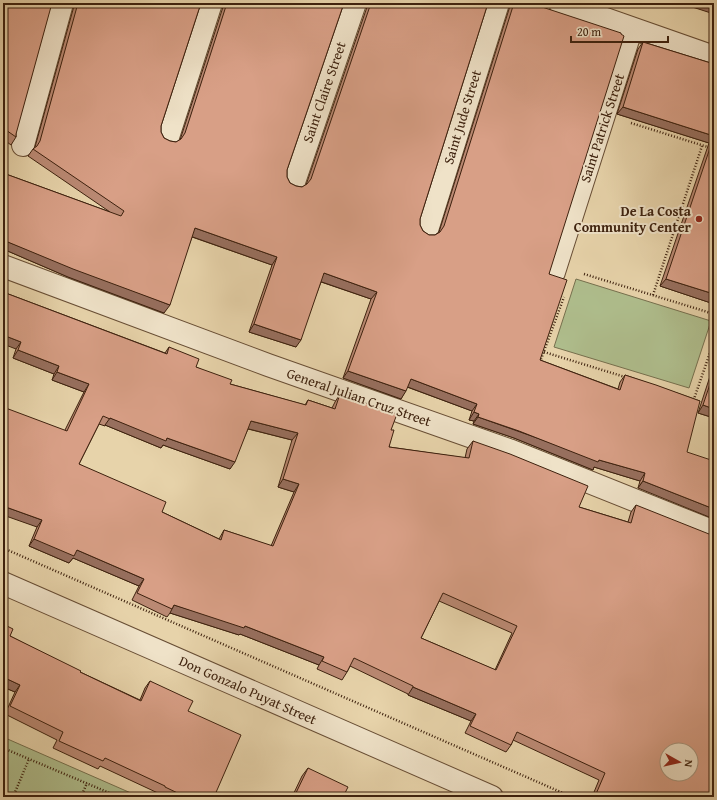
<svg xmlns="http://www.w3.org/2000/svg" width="717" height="800" viewBox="0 0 717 800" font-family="'Gentium Book Plus',serif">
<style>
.green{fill:#afbe8d;stroke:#76704e}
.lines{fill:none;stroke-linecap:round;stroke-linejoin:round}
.lane-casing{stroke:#684e35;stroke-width:19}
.street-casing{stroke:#684e35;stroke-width:24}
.path{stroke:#3d210e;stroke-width:2.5;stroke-dasharray:1 2;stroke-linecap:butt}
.lane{stroke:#efe2c8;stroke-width:17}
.street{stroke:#efe2c8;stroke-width:22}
.wall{fill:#ba8973;stroke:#3d210e;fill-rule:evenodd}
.shaded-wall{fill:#976f5e;stroke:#3d210e}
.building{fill:#d89f86;stroke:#3d210e;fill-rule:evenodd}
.poi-dot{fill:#8f2418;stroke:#efe2c8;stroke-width:1.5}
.labels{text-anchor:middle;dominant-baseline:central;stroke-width:4;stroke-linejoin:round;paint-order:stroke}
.street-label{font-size:14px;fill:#3d210e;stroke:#efe2c8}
.poi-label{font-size:14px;font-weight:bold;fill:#3d210e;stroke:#efe2c8;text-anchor:end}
</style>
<rect width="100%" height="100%" fill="#e7d3aa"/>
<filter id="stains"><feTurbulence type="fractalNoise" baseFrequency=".005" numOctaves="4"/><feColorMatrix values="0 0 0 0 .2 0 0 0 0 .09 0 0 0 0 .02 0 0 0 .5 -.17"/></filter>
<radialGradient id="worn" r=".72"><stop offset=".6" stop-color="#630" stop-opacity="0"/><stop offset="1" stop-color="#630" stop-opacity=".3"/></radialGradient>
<!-- green -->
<g class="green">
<path d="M576,279L711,321L689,388L554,347Z"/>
<path d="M3,737L140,797H3Z"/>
</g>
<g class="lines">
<defs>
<path id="lane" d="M556,274L634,29"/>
<g id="street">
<path d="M560,3L714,57"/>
<path d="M168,137L211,3"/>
<path d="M23,145L62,3"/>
<path d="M294,182L355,3"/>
<path d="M427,230L498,3"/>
<path d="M3,266L268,365L509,450L714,532"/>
<path d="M3,583L492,797"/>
</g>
</defs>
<!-- lane casing -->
<use href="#lane" class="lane-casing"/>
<!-- street casing -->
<use href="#street" class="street-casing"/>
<!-- path -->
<g class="path">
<path d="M631,123L714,149"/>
<path d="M584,274L714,314"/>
<path d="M653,295L702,146"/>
<path d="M544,352L625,377"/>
<path d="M540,362L564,297"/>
<path d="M693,399H694L714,341"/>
<path d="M3,548L572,797"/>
<path d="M3,748L119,797"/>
<path d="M13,797L29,759"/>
<path d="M81,797L87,783"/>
</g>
<!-- lane -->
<use href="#lane" class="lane"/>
<!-- street -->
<use href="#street" class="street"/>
</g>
<!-- wall -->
<g class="wall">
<path d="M3,3L16,134V137L11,145L3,139Z"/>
<path d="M74,3H201L161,126V132L164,138L170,141L176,142L180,140L223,7V3H344L287,170V177L290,183L296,186L302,187L306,185L367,7V3H488L420,219V225L423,231L429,235H435L439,232L510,6L512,3H530L549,274L540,360L618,389L620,382L625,375L700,401L638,488L640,481L594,467L593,470L514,438L473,424L474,421L469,420L472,411L407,387L401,399L343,378L371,299L321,282L296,347L249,332L272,265L192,237L164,313L68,277L3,249V173L110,212L28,156L33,149L35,147L74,6Z"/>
<path d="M643,42L714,64V304L660,286L709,143L617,114L638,49Z"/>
<path d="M3,292L165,353L169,347L196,367L230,384L305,405L308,400L332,408L335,402L340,394L391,430L389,447L465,458L467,449L473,441L579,507L628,522L631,512L636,505L714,797H592L599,780L513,740L511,745L506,752L465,733L471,721L408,695V694L350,666L347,672L342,680L317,669L319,665L240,634L239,635L170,613L167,617L132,600L139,586L73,558L69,563L29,546L37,527L65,430L84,392L52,380L54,374L13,358L16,349ZM99,424L105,426V425L161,448L163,445L230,469L248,429L292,440L278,487L294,492L271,546L224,530L219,539L162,512L79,464ZM439,601L512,633L495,670L421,638Z"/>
<path d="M714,364V418L698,413Z"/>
<path d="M3,624L10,636L80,672L140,700L145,688L150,681L188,711L214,797H164L159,795L160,794L100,766L98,769L53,748L57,740L5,714L15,692L3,687Z"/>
<path d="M308,768L343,797H292L302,776Z"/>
</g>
<!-- shaded-wall -->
<g class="shaded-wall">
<path d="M680,3H710L714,4V14Z"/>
<path d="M623,107L714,136L709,143L617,114Z"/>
<path d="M195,228L277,257L272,265L190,236Z"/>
<path d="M3,240L170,305L164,313L68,277L3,249Z"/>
<path d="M324,273L377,292L371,299L319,281Z"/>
<path d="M666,279L714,294V304L660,286Z"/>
<path d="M254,324L301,340L296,347L249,332Z"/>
<path d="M3,335L21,342L16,349L3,344Z"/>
<path d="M18,350L59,366L54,374L13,358Z"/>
<path d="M348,371L406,391L401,399L343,378Z"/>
<path d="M57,372L89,384L84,392L52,380Z"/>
<path d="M411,379L477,404L472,411L405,386Z"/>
<path d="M703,405L714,409V418L698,413Z"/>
<path d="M474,412L479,414L474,421L469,420Z"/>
<path d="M478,417L599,460L645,473L640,481L594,467L593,470L514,438L473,424Z"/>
<path d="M110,418L167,438L235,462L230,469L163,445L161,448L105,425Z"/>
<path d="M251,421L298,433L292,440L245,428Z"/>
<path d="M283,479L299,484L294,492L278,487Z"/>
<path d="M643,481L714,509V519L638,488Z"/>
<path d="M3,506L42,520L37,527L3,515Z"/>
<path d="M34,539L77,550L144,579L139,586L73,558L69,563L29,546Z"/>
<path d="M174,605L245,626L324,657L319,665L240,634L239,635L170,613Z"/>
<path d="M3,677L20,685L15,692L3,687Z"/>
<path d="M413,687L476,714L471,721L408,695Z"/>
<path d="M596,794L603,797H594Z"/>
</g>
<!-- building -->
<g class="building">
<path d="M3,3H52L16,134V137L3,128Z"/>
<path d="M78,3H201L161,126V132L164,138L170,141L176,142L181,139L185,133L227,3H344L287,170V177L290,183L296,186L302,187L307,184L311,179L371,3H488L420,219V225L423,231L429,235H435L440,232L444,226L514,3H530L621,33V34L624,36L549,274L567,280L540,360L620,390L625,375L656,385L700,401L687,452L714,461V509L643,481L645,473L599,460L598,462L519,431L478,417L479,414L474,412L477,404L411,379L406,391L348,371L377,292L324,273L301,340L254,324L277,257L195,228L170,305L73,269L3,240V173L121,216L124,211L33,149L37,146L40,141Z"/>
<path d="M643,42L714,64V136L623,107Z"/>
<path d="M714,136V294L666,279Z"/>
<path d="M3,292L167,354L169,347L199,359L196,367L232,380L230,384L306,405L308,400L335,409L340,394L397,414L391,430H394L389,447L469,458L473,441L510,454L588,486L579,507L631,523L636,505L714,536V797H603L596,794L605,773L517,732L511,745L470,726L476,714L413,687V686L354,658L347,672L322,661L324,657L245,626L244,628L174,605L172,609L137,593L144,579L77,550L74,556L34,539L42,520L3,506V407L67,431L89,384L57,372L59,366L18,350L21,342L3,335ZM103,416L110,419V418L166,441L167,438L235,462L251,421L298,433L283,479L299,484L273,546L224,530L221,540L162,512L166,502L79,464ZM443,593L517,626L496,670L421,638ZM667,750H691V774H667Z"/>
<path d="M714,372V409L703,405Z"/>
<path d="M3,624L13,629L10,636L81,671L80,672L141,701L150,681L193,701L188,711L241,735L214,797H186L165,787V786L105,758L103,761L59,741L63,732L10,706L20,685L3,677Z"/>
<path d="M308,768L348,787L343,797H294Z"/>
</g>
<!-- markers -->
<circle class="poi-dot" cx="699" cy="219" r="4"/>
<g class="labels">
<!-- street labels -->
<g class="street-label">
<text transform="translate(324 92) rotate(-71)">Saint Claire Street</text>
<text transform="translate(462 117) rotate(-73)">Saint Jude Street</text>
<text transform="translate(602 128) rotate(-72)">Saint Patrick Street</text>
<text transform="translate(359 397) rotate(19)">General Julian Cruz Street</text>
<text transform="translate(248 690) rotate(24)">Don Gonzalo Puyat Street</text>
</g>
<!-- poi labels -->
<g class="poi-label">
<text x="691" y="211">De La Costa<tspan x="691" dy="16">Community Center</tspan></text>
</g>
</g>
<!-- margin -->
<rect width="717" height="800" fill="none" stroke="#e7d3aa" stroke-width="16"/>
<rect x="4" y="4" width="709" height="792" fill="none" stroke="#3d210e" stroke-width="2"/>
<rect x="8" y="8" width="701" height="784" fill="none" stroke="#3d210e"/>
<!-- north arrow -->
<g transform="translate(679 762) rotate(98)"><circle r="19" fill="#efe2c8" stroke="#a8957e"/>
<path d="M0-3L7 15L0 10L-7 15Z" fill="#8f2418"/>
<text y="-6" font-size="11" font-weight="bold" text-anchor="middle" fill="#3d210e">N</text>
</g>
<!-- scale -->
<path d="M571 36v6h97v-6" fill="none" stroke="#3d210e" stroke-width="2"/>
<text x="577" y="36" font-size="12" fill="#3d210e" stroke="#efe2c8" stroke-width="3" paint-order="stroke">20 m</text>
<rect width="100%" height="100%" filter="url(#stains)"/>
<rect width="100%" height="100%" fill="url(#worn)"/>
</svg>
